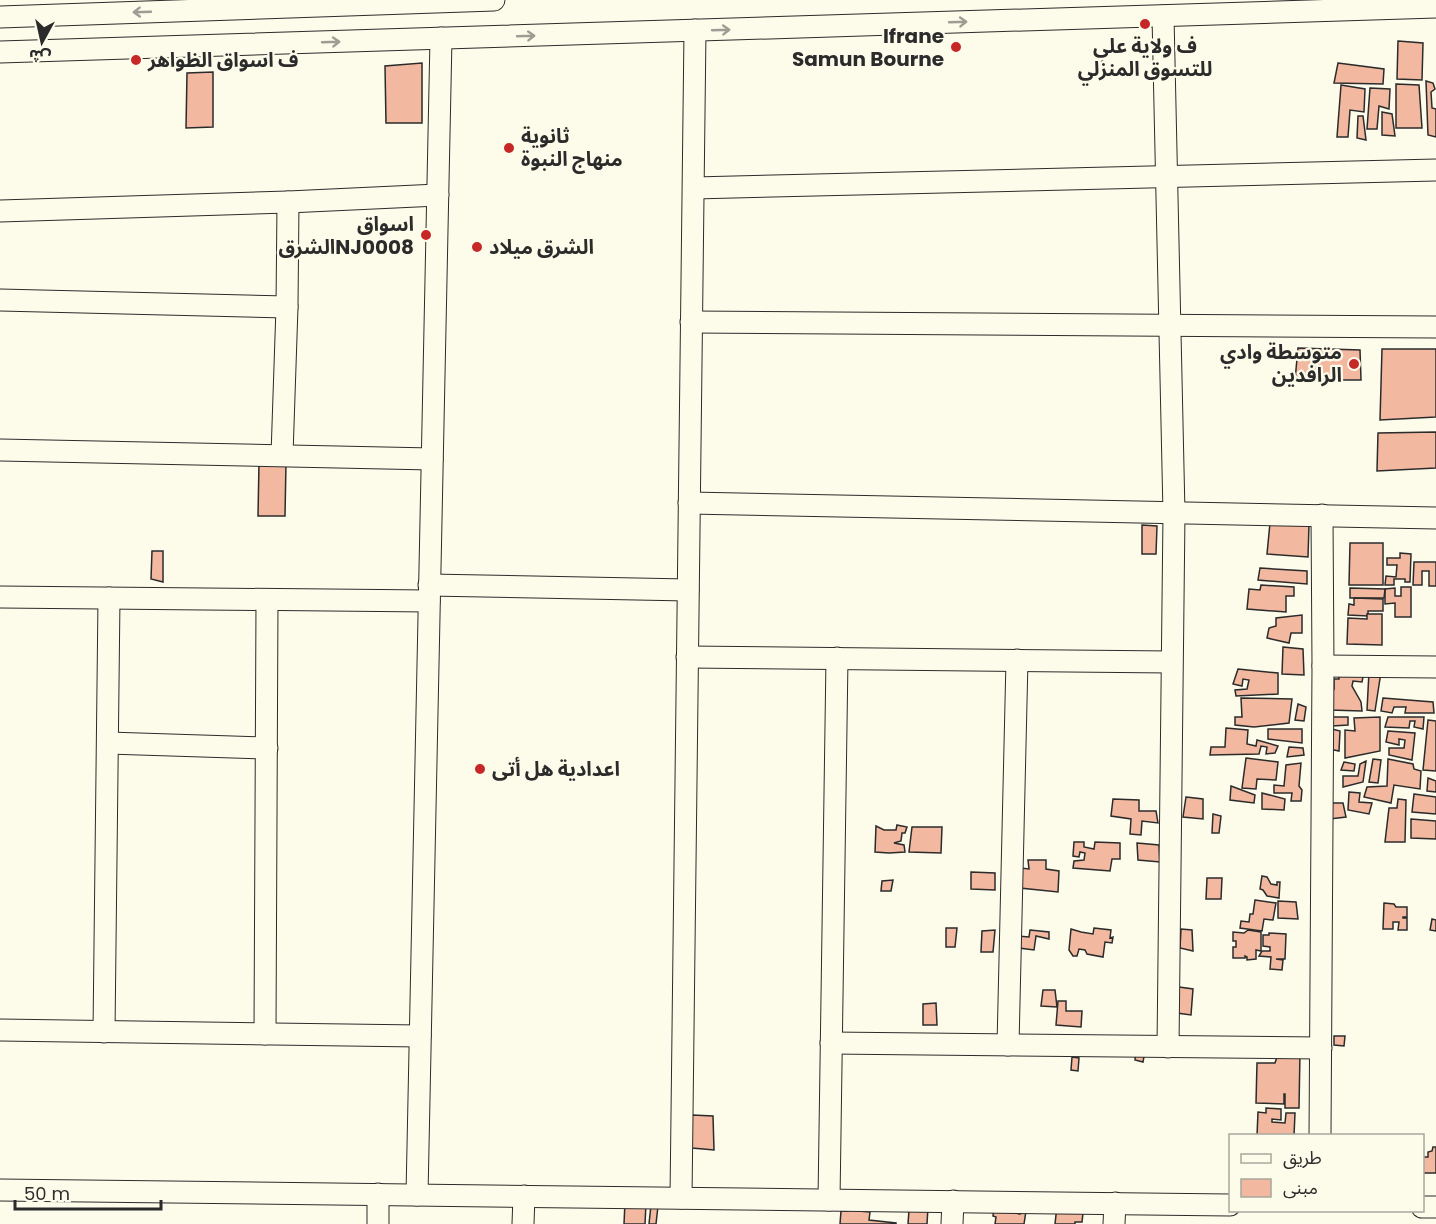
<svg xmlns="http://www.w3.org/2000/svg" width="1436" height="1224" viewBox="0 0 1436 1224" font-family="Poppins,'Noto Sans Arabic',sans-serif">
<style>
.building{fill:#f2b8a0;stroke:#2b2b2b;stroke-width:1.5}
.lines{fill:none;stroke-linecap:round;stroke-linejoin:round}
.minor-casing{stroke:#2b2b2b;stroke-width:23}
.minor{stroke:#fdfbea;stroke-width:21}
.oneway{stroke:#9e9d94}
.poi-dot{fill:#c62828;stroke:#fdfbea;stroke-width:2}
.labels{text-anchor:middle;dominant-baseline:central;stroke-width:4.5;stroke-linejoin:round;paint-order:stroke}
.poi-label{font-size:20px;font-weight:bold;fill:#2b2b2b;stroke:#fdfbea;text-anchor:start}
</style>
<rect width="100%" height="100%" fill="#fdfbea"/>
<!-- building -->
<g class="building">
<path d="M1398,41L1423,43L1422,80L1397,79Z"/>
<path d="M422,63V123H386L385,66Z"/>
<path d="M1338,63L1384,69L1383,84L1334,83Z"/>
<path d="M213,72V127L186,128L187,73Z"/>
<path d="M1426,81L1433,83L1435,89L1431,92L1432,108L1436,109V137L1428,135Z"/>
<path d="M1396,84L1419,85L1422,128H1396Z"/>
<path d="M1341,85L1365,89L1364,112L1350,110L1348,137H1337Z"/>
<path d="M1370,88L1390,89L1389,109L1379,106L1377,129H1367Z"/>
<path d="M1382,112L1392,114L1395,136L1382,135Z"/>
<path d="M1358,116H1363L1366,140L1357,138Z"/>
<path d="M1298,348L1360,350L1361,380H1295Z"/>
<path d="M1382,349H1436V417L1380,420Z"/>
<path d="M1436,432V468L1377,471L1378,433Z"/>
<path d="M259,463H286L285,516H258Z"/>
<path d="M1270,523L1309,525L1308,557L1267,554Z"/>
<path d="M1142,525L1157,526L1156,554H1142Z"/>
<path d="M1350,543H1383V585H1349Z"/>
<path d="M152,551H163V582L151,579Z"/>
<path d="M1400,553L1411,554L1410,582H1405V579H1394V585H1385L1386,576L1396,577L1397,565H1387V558H1400Z"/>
<path d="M1414,562H1436V586H1429V571H1422V585H1413Z"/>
<path d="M1260,568L1307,571V584L1258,580Z"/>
<path d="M1261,585L1294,587V596H1286V612L1247,609L1249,589L1260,590Z"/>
<path d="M1401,587H1411V617H1395V603L1385,604V589L1395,588V596H1401Z"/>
<path d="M1350,588L1385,589L1384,598H1350Z"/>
<path d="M1354,598L1383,599V611H1368V616L1348,615L1349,604L1354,605Z"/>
<path d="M1367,614H1382V645L1347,644L1348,618L1367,619Z"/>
<path d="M1302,615V633H1291L1289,643L1267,638L1269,628L1276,626V618Z"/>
<path d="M1283,647L1303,649L1304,675L1282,674Z"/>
<path d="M1238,669L1278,673V694L1236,696L1235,690L1247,689L1249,680L1243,679L1242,686L1233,684Z"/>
<path d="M1339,670L1364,672L1362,682L1353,681L1352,686L1361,702L1362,711L1329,710V688L1334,689V679H1339Z"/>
<path d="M1369,672H1381L1375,711L1367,710Z"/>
<path d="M1241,698L1292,699L1289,723L1254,727L1235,725V717H1242Z"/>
<path d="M1383,698L1433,702L1434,713H1405L1406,707H1394L1392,713L1381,711Z"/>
<path d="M1298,704L1306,707L1304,721L1295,720Z"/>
<path d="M1332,717H1348V725L1332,726Z"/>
<path d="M1380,717V751L1345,758V730L1355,731L1354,718Z"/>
<path d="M1388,717H1424L1423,729L1414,727L1415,721H1410L1409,728L1385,727Z"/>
<path d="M1428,720L1436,721V771L1423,770Z"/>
<path d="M1226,728L1248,730L1247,744L1256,746L1257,740L1278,746L1275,753L1266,754L1267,747L1261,746L1259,754L1210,755L1211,747H1225Z"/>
<path d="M1268,729H1302V743L1268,739Z"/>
<path d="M1332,729L1340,731L1339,751L1329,749Z"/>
<path d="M1388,731L1415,733L1412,760L1389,755V748H1404L1405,740L1399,739V745L1386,742Z"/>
<path d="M1289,747L1303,748L1304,755L1287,757Z"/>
<path d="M1246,758L1278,762L1276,780L1257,779L1256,789L1242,788Z"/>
<path d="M1373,759L1381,760L1378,783L1369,782Z"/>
<path d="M1388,759L1413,764L1414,769L1421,771L1420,789L1394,785L1391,803L1364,797L1367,787L1387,786Z"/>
<path d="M1366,761L1363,782L1343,787V776H1358L1360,764Z"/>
<path d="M1344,762L1355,764L1354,771L1341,770Z"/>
<path d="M1301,763L1299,786L1302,790L1301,801H1291L1292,793H1274V785L1284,786L1286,765Z"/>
<path d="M1428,778L1436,781V792L1427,791Z"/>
<path d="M1231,786L1255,795L1254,803L1230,800Z"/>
<path d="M1349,792L1360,793L1359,802L1372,803L1369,814L1348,810Z"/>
<path d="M1262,793L1285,799L1284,810L1262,809Z"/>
<path d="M1414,794L1436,797V814L1412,812Z"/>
<path d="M1186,797L1203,799V819L1183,817Z"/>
<path d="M1113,799L1139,800V811H1156L1158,823L1142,821L1141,835L1130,834L1131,819L1111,816Z"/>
<path d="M1398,799L1406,800L1405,842H1385L1389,808H1397Z"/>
<path d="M1330,803H1343L1346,817L1330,819Z"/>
<path d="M1213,814L1221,816L1219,833H1212Z"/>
<path d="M1411,819L1436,821V839L1411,838Z"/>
<path d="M897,825L907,827L905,833H902L901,841L894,843L904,845L905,852L889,853L875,852L876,826L884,830H896Z"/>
<path d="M912,827H942L941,853L909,852Z"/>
<path d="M1074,842H1084V847L1094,849L1095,842L1120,843V859H1112L1110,871L1073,868L1074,861L1084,860L1085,853L1080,852L1079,857L1073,856Z"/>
<path d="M1137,843L1159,845L1160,862L1138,860Z"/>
<path d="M1028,860H1046V869L1059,871L1058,892L1020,888L1021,868L1029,869Z"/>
<path d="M971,872L995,873V890L971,889Z"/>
<path d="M1262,876L1267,877L1271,884L1277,885V882H1280L1279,898L1267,896L1263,890L1260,889Z"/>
<path d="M1207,878H1222L1221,899H1206Z"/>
<path d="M893,880L891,891H881L882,881Z"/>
<path d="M1255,900L1276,903L1273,920L1264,919L1262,931L1240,928L1241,921L1249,922L1250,914H1253Z"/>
<path d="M1278,901L1296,902L1298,919L1278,918Z"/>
<path d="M1384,903L1394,904L1396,907H1407V917H1403V918H1407V930H1398L1399,922H1393V929H1383Z"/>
<path d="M1432,919L1436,920V931L1430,930Z"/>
<path d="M946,928H957L955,947H946Z"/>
<path d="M1094,928L1111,930L1110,938L1113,937L1112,943L1105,942L1103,957L1087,954L1085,950L1079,949L1077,956H1073L1069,950L1071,929L1081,932L1093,934Z"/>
<path d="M1181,929L1192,930L1193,951L1180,948Z"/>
<path d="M995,930L993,952H981L982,931Z"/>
<path d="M1030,930L1049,932V939L1036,936L1034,950L1019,948L1018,936L1029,937Z"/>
<path d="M1248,930L1261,932V951L1256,950V959L1247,960V957L1245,956V958H1233V947H1236V941H1233V932L1244,933Z"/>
<path d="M1269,933L1286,934L1285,959H1276L1283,960L1282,970L1270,969L1271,957L1259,956L1262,951H1270V947L1263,946V935H1269Z"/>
<path d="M1179,987L1193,989L1191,1015L1177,1013Z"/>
<path d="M1043,990H1055L1057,1007L1041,1006Z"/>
<path d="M1058,1001H1066V1011H1082L1081,1027L1056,1025Z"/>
<path d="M936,1003L937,1025H923V1004Z"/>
<path d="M1334,1036H1345L1344,1046L1334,1045Z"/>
<path d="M1136,1049L1145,1051L1143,1062L1135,1060Z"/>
<path d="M1300,1052L1299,1108H1285V1094H1284V1104L1256,1103L1257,1063H1275L1277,1057Z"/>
<path d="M1072,1057L1079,1058L1078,1071L1071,1070Z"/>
<path d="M1266,1108L1281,1109V1120L1272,1119V1122L1285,1123L1286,1113H1295L1294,1136H1257L1258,1112L1266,1113Z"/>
<path d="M692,1115L713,1116L714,1150L692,1148Z"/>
<path d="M1433,1147H1436V1173H1422V1157H1428V1152L1432,1151Z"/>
<path d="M625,1202L646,1203L645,1224H624Z"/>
<path d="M651,1205L658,1206L656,1224H649Z"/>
<path d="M994,1205L1015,1207V1213L1020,1214V1211H1026L1024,1224H995L996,1217L993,1216Z"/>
<path d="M849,1206L859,1211L870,1212L869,1220L896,1223V1224H840L841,1211H848Z"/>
<path d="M1057,1206L1083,1213L1082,1222H1075V1224H1055Z"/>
<path d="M928,1207L927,1224H908L909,1210Z"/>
</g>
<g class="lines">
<defs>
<g id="minor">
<path d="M1163,16L1174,513L1168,1047"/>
<path d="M0,17L494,0"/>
<path d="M0,52L1436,7"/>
<path d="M694,188L1436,170"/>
<path d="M0,211L288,202L438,195"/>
<path d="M0,300L287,307"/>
<path d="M691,322L1436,327"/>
<path d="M0,450L432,459"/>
<path d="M282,455L287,307L288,202"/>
<path d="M689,503L1436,518"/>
<path d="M429,585L688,590"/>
<path d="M0,597L429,601"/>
<path d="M687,657L1171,662"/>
<path d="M1323,666L1436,667"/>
<path d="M108,743L267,748"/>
<path d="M0,1030L420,1036"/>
<path d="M104,1032L109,598"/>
<path d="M265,1034L267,600"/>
<path d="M831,1043L1321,1048"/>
<path d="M1008,1045L1017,660"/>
<path d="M1320,1136L1323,666L1322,515"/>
<path d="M0,1190L1230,1205"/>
<path d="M417,1195L441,38"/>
<path d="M681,1198L695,30"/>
<path d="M829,1200L837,658"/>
<path d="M1422,1207H1436"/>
<path d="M378,1224V1194"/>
<path d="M523,1224L524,1196"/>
<path d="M952,1224L953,1201"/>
<path d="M1114,1224L1115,1203"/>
</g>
</defs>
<!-- minor casing -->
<use href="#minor" class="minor-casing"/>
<!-- minor -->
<use href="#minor" class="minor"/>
</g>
<!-- one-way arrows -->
<defs><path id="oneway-shaft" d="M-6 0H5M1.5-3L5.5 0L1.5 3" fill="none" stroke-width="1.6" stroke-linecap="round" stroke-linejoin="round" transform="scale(1.5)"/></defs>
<g class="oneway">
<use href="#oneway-shaft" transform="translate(142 12) rotate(178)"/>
<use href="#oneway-shaft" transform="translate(958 22) rotate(-2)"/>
<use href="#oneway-shaft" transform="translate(721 30) rotate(-2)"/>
<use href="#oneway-shaft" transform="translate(526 36) rotate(-2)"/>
<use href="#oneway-shaft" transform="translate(331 42) rotate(-2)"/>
</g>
<!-- markers -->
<g class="poi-dot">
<circle cx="1145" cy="24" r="6"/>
<circle cx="956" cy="47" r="6"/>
<circle cx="136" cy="60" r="6"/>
<circle cx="509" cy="148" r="6"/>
<circle cx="426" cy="235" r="6"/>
<circle cx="477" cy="247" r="6"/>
<circle cx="1354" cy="364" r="6"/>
<circle cx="480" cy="769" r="6"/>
</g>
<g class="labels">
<!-- poi labels -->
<g class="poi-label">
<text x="944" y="36" text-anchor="end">Ifrane<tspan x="944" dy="23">Samun Bourne</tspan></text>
<text x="1145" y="46" text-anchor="middle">ف ولاية علي<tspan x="1145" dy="23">للتسوق المنزلي</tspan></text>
<text x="148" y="60">ف اسواق الظواهر</text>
<text x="521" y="136">ثانوية<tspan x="521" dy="23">منهاج النبوة</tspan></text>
<text x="414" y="224" text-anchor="end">اسواق<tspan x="414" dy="23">الشرقNJ0008</tspan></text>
<text x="489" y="247">الشرق ميلاد</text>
<text x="1342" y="352" text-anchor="end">متوسطة وادي<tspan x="1342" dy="23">الرافدين</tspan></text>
<text x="492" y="769">اعدادية هل أتى</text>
</g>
</g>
<!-- legend -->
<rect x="1229" y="1134" width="195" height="78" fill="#fdfbea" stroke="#a9a89e" stroke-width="1.5"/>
<rect x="1241" y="1154" width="30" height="9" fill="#fdfbea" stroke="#a9a89e" stroke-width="1.5"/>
<text x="1283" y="1164" font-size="18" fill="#2b2b2b">طريق</text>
<rect x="1241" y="1179" width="30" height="18" fill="#f2b8a0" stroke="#a9a89e" stroke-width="1.5"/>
<text x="1283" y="1194" font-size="18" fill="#2b2b2b">مبنى</text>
<!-- north arrow -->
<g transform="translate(42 42) rotate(188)" stroke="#fdfbea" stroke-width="4.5" paint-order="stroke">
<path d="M0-4.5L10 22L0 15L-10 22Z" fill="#2b2b2b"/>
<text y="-9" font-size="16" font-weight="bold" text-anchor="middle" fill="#2b2b2b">ش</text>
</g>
<!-- scale -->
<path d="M15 1200v9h146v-9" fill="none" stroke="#2b2b2b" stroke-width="3"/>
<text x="24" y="1200" font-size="18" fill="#2b2b2b" stroke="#fdfbea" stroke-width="4.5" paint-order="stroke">50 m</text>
</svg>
